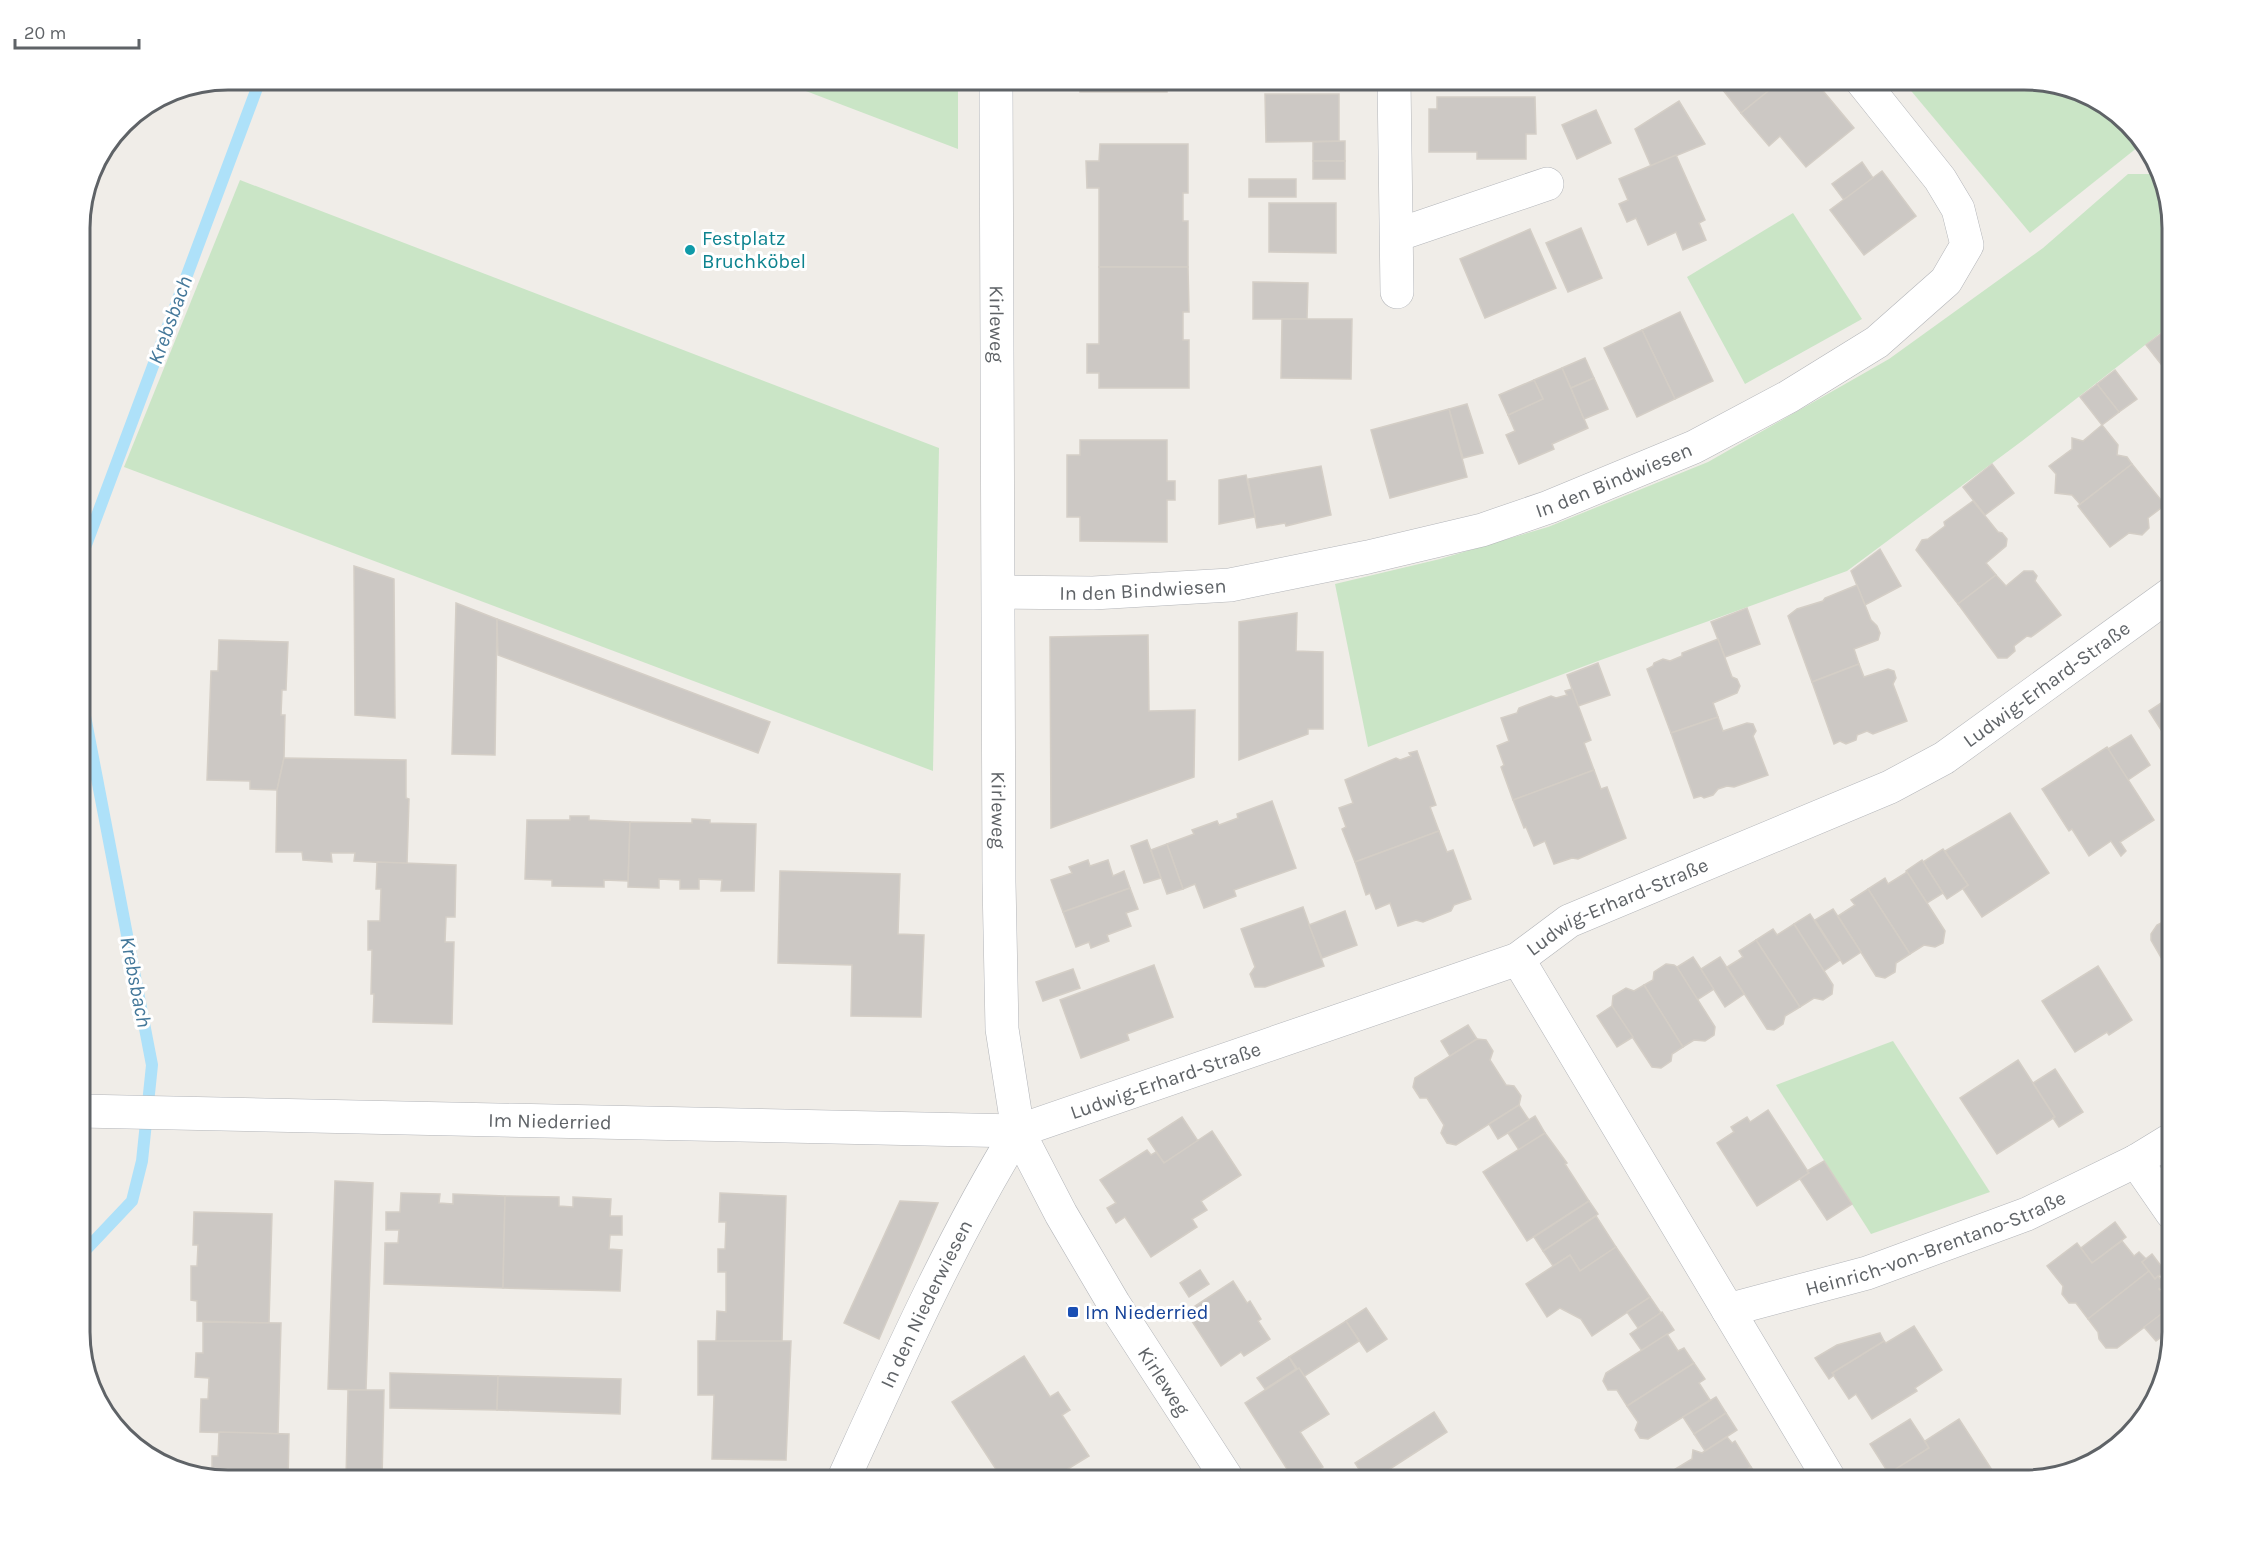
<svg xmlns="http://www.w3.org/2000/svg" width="2252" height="1560" viewBox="0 0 2252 1560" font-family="Karla,sans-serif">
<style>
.green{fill:#cae5c6}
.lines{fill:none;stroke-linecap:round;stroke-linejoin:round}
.stream{stroke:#aee1f9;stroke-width:12}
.building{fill:#ccc8c4;stroke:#d4cec6;stroke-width:1.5}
.minor-casing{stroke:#b3b5b9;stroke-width:34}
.minor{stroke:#fff;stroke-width:33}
.culture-dot{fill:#0f9aa8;stroke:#fff;stroke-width:2}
.transit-dot{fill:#1a4fb4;stroke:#fff;stroke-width:2}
.labels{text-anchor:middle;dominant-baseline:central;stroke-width:6;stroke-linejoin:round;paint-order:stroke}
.culture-label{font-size:20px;fill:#0d838f;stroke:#fff;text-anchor:start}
.street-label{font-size:20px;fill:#5f6367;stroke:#fff}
.transit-label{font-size:20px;fill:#164399;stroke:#fff;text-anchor:start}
.water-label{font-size:21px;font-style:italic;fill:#44789a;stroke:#fff}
.rim{fill:none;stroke:#5f6367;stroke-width:3}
</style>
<rect width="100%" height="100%" fill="#f0ede8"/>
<!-- green -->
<g class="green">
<path d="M777,80H958V149Z"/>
<path d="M1902,80H2024L2107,105L2143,143L2030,233Z"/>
<path d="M2128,174H2154C2180,207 2172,283 2172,324L2022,441L1847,571L1598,661L1368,747L1335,584L1440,559L1548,527L1708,462L1889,359L2043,248Z"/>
<path d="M240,180L939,448L933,771L124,467Z"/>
<path d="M1793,213L1862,319L1745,384L1687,277Z"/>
<path d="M1893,1041L1990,1192L1871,1234L1776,1085Z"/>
</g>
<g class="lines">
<!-- stream -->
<g class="stream">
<path d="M80,561L260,80"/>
<path d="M80,690L152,1065L142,1161L132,1201L80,1256"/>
</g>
</g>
<!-- building -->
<g class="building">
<rect x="1080" y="80" width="87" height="12"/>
<path d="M1715,80H1782L1741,113Z"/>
<path d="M1782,80H1814L1854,128L1806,167L1780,136L1769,146L1741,113Z"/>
<path d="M1265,94H1339V141L1266,142Z"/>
<path d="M1437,97H1535L1536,134H1526V159H1477V152H1429V109H1437Z"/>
<path d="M1679,101L1705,144L1651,166L1635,129Z"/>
<path d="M1596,110L1611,143L1577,159L1562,125Z"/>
<path d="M1345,141V161H1313V142Z"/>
<path d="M1100,144H1188V193H1183V221H1188V267H1099V188H1087L1086,161H1099Z"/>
<path d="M1676,155L1705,220L1699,223L1706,240L1683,250L1676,232L1648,245L1636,218L1627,222L1619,204L1628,200L1619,179Z"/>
<rect x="1313" y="161" width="32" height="18"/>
<path d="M1862,162L1873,178L1844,200L1832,184Z"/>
<path d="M1882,171L1916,216L1864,255L1830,210Z"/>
<rect x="1249" y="179" width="47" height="18"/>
<path d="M1269,203H1336V253L1269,252Z"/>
<path d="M1581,228L1602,278L1568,292L1546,243Z"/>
<path d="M1530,229L1556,288L1485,318L1460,259Z"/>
<path d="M1099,267H1188L1189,312H1183V340H1189V388H1099V373H1087V344H1099Z"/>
<path d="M1253,282L1308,283L1307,319H1253Z"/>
<path d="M1680,312L1713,381L1675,399L1642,330Z"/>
<path d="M1282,319H1352L1351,379L1281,378Z"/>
<path d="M1642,330L1675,399L1637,417L1604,348Z"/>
<path d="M2166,330L2172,339V378L2146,345Z"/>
<path d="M1585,358L1594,378L1571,388L1562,368Z"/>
<path d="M1562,368L1588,428L1552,444L1554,449L1519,464L1506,435L1515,431L1508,415L1543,399L1534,380Z"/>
<path d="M2115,370L2137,399L2119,412L2097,384Z"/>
<path d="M1594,378L1608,409L1584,419L1571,388Z"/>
<path d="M1534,380L1543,399L1508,415L1499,395Z"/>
<path d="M2097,384L2119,412L2102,425L2080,397Z"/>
<path d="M1467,404L1483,453L1463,458L1449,409Z"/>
<path d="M1449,409L1467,477L1390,498L1371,430Z"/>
<path d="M2102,425L2118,445L2117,455L2127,457L2132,464L2080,504L2072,495L2055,493L2056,474L2049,466L2072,449V438L2083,441Z"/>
<path d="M1080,440H1167V481H1175V500H1167V542L1080,541V517H1067V455H1080Z"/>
<path d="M1992,464L2014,493L1985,515L1963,487Z"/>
<path d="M2132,464L2165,505L2148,518L2149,528L2142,535L2129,533L2110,547L2078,506Z"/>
<path d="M1321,466L1331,515L1286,526L1285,523L1257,528L1248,479Z"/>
<path d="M1246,475L1255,517L1219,524V480Z"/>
<path d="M1973,501L1998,532L2002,533L2007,539L2006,546L1986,563L1996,575L1958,604L1916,550L1922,540L1928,539L1945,526L1944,522Z"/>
<path d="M1880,549L1901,586L1865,605L1851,571Z"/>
<path d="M354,566L394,579L395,718L355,715Z"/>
<path d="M2024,571H2033L2037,576L2035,581L2061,615L2031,637L2027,636L2014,646L2015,651L2007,658H1998L1958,604L1996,575L2006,586Z"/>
<path d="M1857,585L1871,620L1877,626L1880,633L1878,640L1854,649L1859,664L1812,682L1788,616L1797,609L1823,601L1825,598Z"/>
<path d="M456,603L497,619L495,755L452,754Z"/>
<path d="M1747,608L1760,644L1725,657L1711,622Z"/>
<path d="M1297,613L1296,651L1323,652V729H1308V734L1239,760V622Z"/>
<path d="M497,619L770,722L758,753L498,655Z"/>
<path d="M1148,635L1149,711L1195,710L1194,777L1051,828L1050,637Z"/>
<path d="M1718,639L1732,677L1737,679L1740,686L1737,693L1713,703L1718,717L1671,733L1647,669L1653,666L1654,663L1663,659L1670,661L1682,656V653Z"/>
<path d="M219,640L288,642L286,690H282L281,715H285L284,758L277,790L250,789V781L207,780L211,671H218Z"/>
<path d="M1598,663L1610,695L1578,706L1567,675Z"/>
<path d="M1859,664L1864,677L1888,669L1894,671L1896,678L1893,684L1907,721L1873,734L1867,731L1857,735L1856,740L1846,744L1840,741L1834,744L1812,682Z"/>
<path d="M1572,689L1591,740L1584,743L1594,770L1513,800L1501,767L1504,765L1497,746L1509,741L1501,718L1517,713L1519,708L1551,696L1556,698L1567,695L1565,691Z"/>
<path d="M2172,696V747L2149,711Z"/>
<path d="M1718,717L1723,731L1747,723L1753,724L1756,731L1753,736L1768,775L1734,787L1727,786L1718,789L1713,795L1704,798L1701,796L1694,798L1671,733Z"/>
<path d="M2131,735L2150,765L2128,780L2108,749Z"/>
<path d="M2107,747L2154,820L2120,842L2126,851L2121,856L2111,841L2089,856L2072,829L2069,831L2042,789Z"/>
<path d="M1417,751L1436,805L1430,807L1439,831L1355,862L1342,829L1346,827L1339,808L1353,803L1345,780L1396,758L1400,760L1411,756L1409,753Z"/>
<path d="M284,758L406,760V798L409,799L407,864L354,861L355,853H331L332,862L303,860L302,852H276L277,790Z"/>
<path d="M1594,770L1601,789L1607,787L1626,838L1578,859L1572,858L1554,864L1545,841L1534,846L1526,827L1524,828L1513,800Z"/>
<path d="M1272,801L1296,868L1234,890L1236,896L1204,908L1195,884L1183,889L1167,844L1194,834L1192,830L1217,821L1219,825L1238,818L1237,814Z"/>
<path d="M2010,813L2049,873L1982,917L1963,889L1968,885L1945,851Z"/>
<path d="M570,816H589V820L630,822L628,881L604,880V887L552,886V880L525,879L527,820H570Z"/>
<path d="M692,819L710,820V823L756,824L754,891H721L722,880L699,879V889H680V880L659,879V888L628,887L630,822L692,823Z"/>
<path d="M1439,831L1447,852L1453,850L1471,899L1454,905L1451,911L1423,922L1416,920L1398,926L1390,903L1376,909L1370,893L1366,895L1355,862Z"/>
<path d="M1147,840L1161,878L1144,883L1131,846Z"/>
<path d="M1167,844L1183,889L1167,894L1151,850Z"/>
<path d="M1943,849L1968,885L1947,899L1923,862Z"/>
<path d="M1088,860L1090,866L1108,860L1113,876L1124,871L1130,888L1063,912L1051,880L1072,873L1069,867Z"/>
<path d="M1922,860L1943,893L1927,903L1906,871Z"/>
<path d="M377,862L456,865L455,917H446L445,942H454L452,1024L373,1022L374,994H371L372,950H368V921H380L381,889H376Z"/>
<path d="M780,871L900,874L898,934L924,935L921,1017L851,1016L852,965L778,963Z"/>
<path d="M1907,872L1945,931L1943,943L1935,947L1924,945L1910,954L1868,889L1885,878L1888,884Z"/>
<path d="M1130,888L1138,909L1126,913L1131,926L1107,935L1109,941L1091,948L1089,942L1076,947L1063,912Z"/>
<path d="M1868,889L1910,954L1896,963L1895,972L1885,978L1876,976L1838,916L1855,905L1851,900Z"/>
<path d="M1303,907L1324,966L1265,987H1255L1250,974L1255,967L1241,929Z"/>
<path d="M1833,909L1861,952L1843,964L1815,920Z"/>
<path d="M1345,911L1357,945L1322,958L1309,925Z"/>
<path d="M1810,914L1840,960L1824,971L1794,924Z"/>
<path d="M2165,921L2172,922V972L2170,973L2151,940V934L2157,925Z"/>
<path d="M1794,924L1833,985L1832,994L1823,1000L1814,998L1800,1007L1756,940L1773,929L1777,935Z"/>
<path d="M1756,940L1800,1007L1785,1016L1783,1024L1774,1030L1767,1029L1727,967L1743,957L1739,951Z"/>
<path d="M1693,957L1714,989L1697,1000L1677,967Z"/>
<path d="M1720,957L1744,994L1725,1007L1701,969Z"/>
<path d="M1666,964L1674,965L1677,967L1715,1027L1714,1035L1705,1041L1694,1040L1683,1047L1644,985L1653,980L1654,972Z"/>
<path d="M1154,965L1173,1017L1127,1034L1129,1040L1081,1058L1060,1000Z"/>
<path d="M2098,966L2132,1020L2109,1035L2107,1032L2075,1052L2042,1001Z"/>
<path d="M1073,969L1080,988L1043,1001L1036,982Z"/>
<path d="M1644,985L1683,1047L1672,1054L1671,1061L1661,1068L1652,1067L1612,1006L1613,996L1626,988L1634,991Z"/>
<path d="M1612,1006L1633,1037L1617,1047L1597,1016Z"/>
<path d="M1468,1025L1477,1039L1450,1056L1441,1041Z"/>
<path d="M1477,1039L1486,1040L1493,1051L1490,1060L1506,1085L1514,1086L1521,1096L1519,1105L1456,1145L1447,1143L1441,1133L1444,1125L1427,1098H1420L1413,1087L1415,1078Z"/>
<path d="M2018,1060L2055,1117L1997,1154L1960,1098Z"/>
<path d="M2055,1069L2083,1112L2059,1127L2053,1118L2055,1117L2033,1083Z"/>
<path d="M1519,1105L1529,1120L1498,1139L1489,1124Z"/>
<path d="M1768,1110L1809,1173L1757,1206L1717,1143L1734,1132L1731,1127L1747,1117L1750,1122Z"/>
<path d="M1535,1116L1545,1133L1519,1150L1508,1133Z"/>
<path d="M1182,1117L1198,1141L1164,1163L1148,1139Z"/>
<path d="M1212,1131L1241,1175L1201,1201L1207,1210L1192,1219L1197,1227L1151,1257L1125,1217L1116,1223L1107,1208L1116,1203L1100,1180L1147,1150L1151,1155L1156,1152L1164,1163Z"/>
<path d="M1545,1133L1567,1163L1565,1164L1589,1201L1527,1241L1483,1172Z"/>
<path d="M1824,1161L1852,1204L1827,1220L1800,1179L1809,1173L1807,1171Z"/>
<path d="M335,1181L373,1183L366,1390L328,1389Z"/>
<path d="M401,1193L440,1194L439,1203L453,1204V1194L505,1196L503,1288L384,1284L385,1243H398L399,1230H386V1212H400Z"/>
<path d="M720,1193L786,1196L782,1342H716L717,1311L726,1312V1272H718V1249H725L726,1222H719Z"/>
<path d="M505,1196L559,1197V1206L573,1207V1197L611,1199L610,1216H622V1235H610L609,1249L622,1250L620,1291L503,1288Z"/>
<path d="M900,1201L938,1203L879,1339L844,1323Z"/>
<path d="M1589,1201L1598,1214L1543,1251L1534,1237Z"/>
<path d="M194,1212L272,1214L269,1323L197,1321V1301L191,1300V1266H197L198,1245H193Z"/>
<path d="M1596,1216L1616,1247L1580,1271L1570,1255L1553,1266L1543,1251Z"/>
<path d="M2115,1222L2126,1237L2092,1263L2081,1248Z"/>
<path d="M2122,1241L2134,1256L2139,1252L2146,1259L2142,1262L2149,1271L2088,1319L2076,1303H2069L2062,1294L2063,1286L2047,1266L2077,1243L2092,1263Z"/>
<path d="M1616,1247L1650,1297L1592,1336L1581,1319L1560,1308L1547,1317L1526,1284L1570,1255L1580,1271Z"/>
<path d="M2152,1254L2165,1271L2155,1279L2142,1262Z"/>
<path d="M1200,1270L1209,1284L1189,1297L1180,1283Z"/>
<path d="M2149,1271L2155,1279L2158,1276L2165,1285L2159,1289L2172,1306L2117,1348H2106L2099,1339L2098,1332L2088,1319Z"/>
<path d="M1233,1281L1247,1303L1250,1301L1261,1319L1258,1321L1270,1339L1244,1356L1241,1352L1221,1366L1186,1312Z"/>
<path d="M1650,1297L1661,1313L1638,1328L1627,1312Z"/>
<path d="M2172,1306V1329L2156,1341L2144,1327Z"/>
<path d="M1366,1308L1387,1339L1367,1352L1346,1321Z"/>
<path d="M1662,1312L1674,1330L1642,1351L1630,1334Z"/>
<path d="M1346,1321L1359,1341L1303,1377L1289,1357Z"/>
<path d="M203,1322L281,1323L278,1434L200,1432L201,1399H208L209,1378L195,1377L196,1353H203Z"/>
<path d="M1914,1326L1942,1370L1915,1388L1917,1391L1872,1419L1856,1394L1849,1399L1832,1373L1884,1341L1886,1343Z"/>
<path d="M1880,1333L1884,1341L1832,1373L1834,1375L1829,1379L1815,1358L1837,1345Z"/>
<path d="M1667,1334L1678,1351L1684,1348L1694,1363L1627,1406L1617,1390H1608L1603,1381L1606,1373Z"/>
<path d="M698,1341H791L786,1460L712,1459L714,1395H698Z"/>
<path d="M1024,1356L1050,1397L1058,1392L1070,1410L1062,1415L1089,1456L1050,1480H1003L952,1402Z"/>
<path d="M1289,1357L1296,1369L1265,1389L1257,1378Z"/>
<path d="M1694,1363L1705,1379L1699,1383L1710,1400L1648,1439L1640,1438L1635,1430L1638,1422L1627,1406Z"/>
<path d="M1299,1368L1329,1414L1300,1432L1323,1467L1300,1480H1294L1245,1403Z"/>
<path d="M390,1373L498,1376L497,1410L390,1408Z"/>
<path d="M498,1376L621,1379L620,1414L497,1410Z"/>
<path d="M348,1390H384L382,1480H346Z"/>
<path d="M1716,1397L1726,1413L1694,1434L1683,1417Z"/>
<path d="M1434,1412L1447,1432L1379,1476L1371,1480H1366L1355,1463Z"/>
<path d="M1726,1413L1737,1430L1705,1451L1694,1434Z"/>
<path d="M1910,1419L1929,1448L1889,1474L1870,1444Z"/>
<path d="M1959,1419L1992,1470L1976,1480H1900L1894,1470L1929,1448L1925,1441Z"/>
<path d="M219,1432L289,1434L288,1480H228L212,1476V1456H218Z"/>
<path d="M1727,1437L1732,1443L1735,1441L1751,1467L1730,1480H1663L1662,1477L1692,1459L1693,1450L1702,1453Z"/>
<path d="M1751,1467L1760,1480H1730Z"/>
</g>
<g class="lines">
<defs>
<g id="minor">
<path id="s1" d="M996,80L999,882L1002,1029L1018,1131L1061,1214L1114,1304L1228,1480"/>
<path d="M1394,80L1397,292"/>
<path d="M1397,235L1547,184"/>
<path id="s2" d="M999,592L1093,593L1230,585L1368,557L1482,530L1549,507L1694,447L1788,397L1877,342L1946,281L1967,245L1958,209L1940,179L1861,80"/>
<path id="s3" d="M1518,959L1728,1310L1867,1273L2027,1214L2136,1161L2172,1139"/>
<path id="s4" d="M80,1111L1018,1131L1518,959L1569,921L1890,787L1944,758L2172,593"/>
<path d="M2136,1161L2172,1213"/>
<path d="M1728,1310L1830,1480"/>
<path id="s5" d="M843,1480C897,1362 950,1242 1018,1131"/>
</g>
</defs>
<!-- minor casing -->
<use href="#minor" class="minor-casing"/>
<!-- minor -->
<use href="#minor" class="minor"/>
</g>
<!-- markers -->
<circle class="culture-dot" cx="690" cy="250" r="6"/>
<rect class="transit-dot" x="1067" y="1306" width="12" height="12" rx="3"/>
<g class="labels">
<!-- culture labels -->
<g class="culture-label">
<text x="702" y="238">Festplatz<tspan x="702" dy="23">Bruchköbel</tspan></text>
</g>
<!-- street labels -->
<g class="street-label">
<text stroke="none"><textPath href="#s1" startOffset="244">Kirleweg</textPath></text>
<text stroke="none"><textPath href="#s2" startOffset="630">In den Bindwiesen</textPath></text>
<text stroke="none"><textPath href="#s2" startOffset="144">In den Bindwiesen</textPath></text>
<text stroke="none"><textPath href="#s4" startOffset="2066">Ludwig-Erhard-Straße</textPath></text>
<text stroke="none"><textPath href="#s1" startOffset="730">Kirleweg</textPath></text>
<text stroke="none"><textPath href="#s4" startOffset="1580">Ludwig-Erhard-Straße</textPath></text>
<text stroke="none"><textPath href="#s4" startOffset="1094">Ludwig-Erhard-Straße</textPath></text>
<text stroke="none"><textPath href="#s4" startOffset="470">Im Niederried</textPath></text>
<text stroke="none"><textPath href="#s3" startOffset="627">Heinrich-von-Brentano-Straße</textPath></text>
<text stroke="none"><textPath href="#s5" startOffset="195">In den Niederwiesen</textPath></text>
<text stroke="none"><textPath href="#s1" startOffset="1342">Kirleweg</textPath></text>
</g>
<!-- transit labels -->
<g class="transit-label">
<text x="1085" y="1312">Im Niederried</text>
</g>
<!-- water labels -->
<g class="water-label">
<text transform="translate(170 320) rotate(-70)">Krebsbach</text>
<text transform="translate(136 982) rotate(79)">Krebsbach</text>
</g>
</g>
<!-- crop -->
<path d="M0 0H2252V1560H0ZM228 90H2024A138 138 0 0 1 2162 228V1332A138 138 0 0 1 2024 1470H228A138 138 0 0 1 90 1332V228A138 138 0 0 1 228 90Z" fill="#fff" fill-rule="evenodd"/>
<path class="rim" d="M228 90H2024A138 138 0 0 1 2162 228V1332A138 138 0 0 1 2024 1470H228A138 138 0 0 1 90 1332V228A138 138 0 0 1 228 90Z"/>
<!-- scale -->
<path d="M15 39v9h124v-9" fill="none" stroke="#5f6367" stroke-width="3"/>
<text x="24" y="39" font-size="18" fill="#5f6367" stroke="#ffffff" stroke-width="4.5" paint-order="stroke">20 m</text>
</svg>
